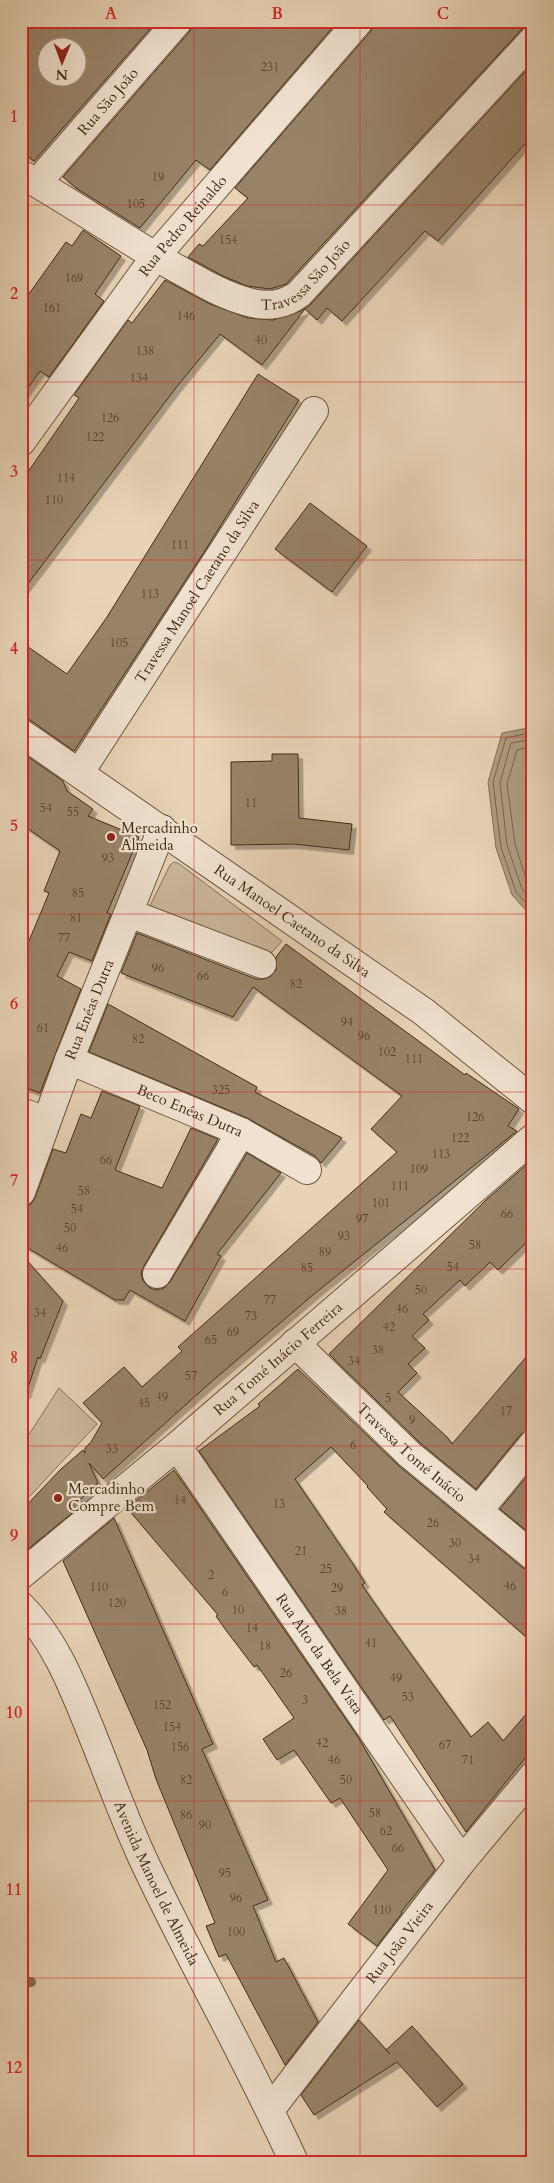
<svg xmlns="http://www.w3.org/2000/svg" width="554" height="2183" viewBox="0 0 554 2183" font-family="Cardo,serif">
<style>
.green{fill:#ccb79b;stroke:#867258}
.water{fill:#af9a7f;stroke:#836e55}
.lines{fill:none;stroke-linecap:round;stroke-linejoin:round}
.shore{stroke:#78634a;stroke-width:1}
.stream{stroke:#836e55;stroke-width:10}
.building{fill:#988369;stroke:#412c15;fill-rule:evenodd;filter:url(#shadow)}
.minor-casing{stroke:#6b563d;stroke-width:30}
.minor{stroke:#f0e2d0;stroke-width:28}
.grid{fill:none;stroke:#d62828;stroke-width:1;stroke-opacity:0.55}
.poi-dot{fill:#8f2418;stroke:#f0e2d0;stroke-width:2}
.labels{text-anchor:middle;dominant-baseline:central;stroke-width:4.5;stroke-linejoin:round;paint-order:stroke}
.number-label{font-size:12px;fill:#57422a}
.street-label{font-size:15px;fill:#412c15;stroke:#f0e2d0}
.poi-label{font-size:15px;fill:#412c15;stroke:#f0e2d0;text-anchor:start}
.neatline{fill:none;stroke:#d62828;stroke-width:2}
.grid-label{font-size:16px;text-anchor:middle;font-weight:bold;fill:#d62828}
</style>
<defs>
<filter id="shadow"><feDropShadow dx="4.5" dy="4.5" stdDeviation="0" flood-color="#0004"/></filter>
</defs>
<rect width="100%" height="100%" fill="#e8d3b6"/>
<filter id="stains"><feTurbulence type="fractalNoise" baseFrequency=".004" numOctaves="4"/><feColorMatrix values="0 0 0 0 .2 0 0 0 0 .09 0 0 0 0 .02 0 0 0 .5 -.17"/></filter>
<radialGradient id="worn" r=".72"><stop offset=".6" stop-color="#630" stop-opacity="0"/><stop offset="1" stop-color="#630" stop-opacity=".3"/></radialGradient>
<!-- green -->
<g class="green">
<path d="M174,862L178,863L282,941L265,960L146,914L170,865Z"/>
<path d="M59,1388L97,1424L32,1494L21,1503V1447Z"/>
</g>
<!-- water -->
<path class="water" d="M533,727V918L512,895L496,848L488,782L502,733Z"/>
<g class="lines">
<!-- shore -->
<g class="shore">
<path d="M533,732L506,738L493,782L501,847L516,892L533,911"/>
<path d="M533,739L511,743L500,783L507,845L522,889L533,901"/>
<path d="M533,746L517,750L507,784L515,844L528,885L533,890"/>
</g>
<!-- stream -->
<path class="stream" d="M21,1983L31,1982"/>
</g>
<!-- building -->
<g class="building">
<path d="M21,21H157L34,161L21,152ZM48,48H78V78H48Z"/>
<path d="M193,21H338L210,170L196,160L140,228L76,188L63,177L190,31Z"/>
<path d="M374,21H533V25L522,29L286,284L270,289L247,286L223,276L188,257L199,244L203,246L248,198L235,188L371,31Z"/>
<path d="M533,63V135L438,241L425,231L342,321L327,308L317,320L305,309L262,365L220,334L175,389L21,593V482L79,398L74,395L128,320L132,323L165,280L210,304L248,318L273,320L301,311L310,305Z"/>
<path d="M83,230L121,256L95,294L104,301L49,377L40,371L21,398V305L66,242L72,246Z"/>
<path d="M258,374L299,400L206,549L74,751L30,720L21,718V642L67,674L107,617Z"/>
<path d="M310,503L367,546L332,592L275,549Z"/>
<path d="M21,752L63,781L67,791L93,809L88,816L139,837L107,913L111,914L92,961L69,952L57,976L81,989L40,1093L21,1086V960L49,893L44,891L60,851L21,824Z"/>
<path d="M272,754H298L299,818L352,824L349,850L294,844L231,845V762L272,761Z"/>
<path d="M137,933L256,979H264L271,976L276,970V957L286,944L465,1075L466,1073L519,1109L508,1126L517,1131L314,1294L210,1383L103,1479L89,1463L98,1483L80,1500L83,1504L21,1555V1511L61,1469L83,1450L85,1453V1448L91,1442L102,1423L83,1403L124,1367L142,1387L182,1351L178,1347L397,1152L371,1129L402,1096L253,987L233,1017L121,973Z"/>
<path d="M108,1004L257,1087L255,1092L342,1138L321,1163L315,1156L247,1118L89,1052Z"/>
<path d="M102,1091L140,1106L115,1170L162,1188L191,1128L218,1139L144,1266L141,1273L143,1281L150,1288L157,1290L164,1288L170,1282L247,1153L281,1173L217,1254L221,1256L185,1321L130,1290L124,1300H115L21,1244V1207L31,1204L35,1198L53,1149L66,1153L81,1114L91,1118Z"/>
<path d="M533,1159V1236L498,1270L490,1262L465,1286L460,1280L423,1314L429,1320L412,1336L425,1348L408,1364L417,1373L398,1392L447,1437L452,1444L533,1349V1429L521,1434L476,1489L419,1442L329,1354L486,1200Z"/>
<path d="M21,1254L63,1301L40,1359L38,1357L26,1394L21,1393Z"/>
<path d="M298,1369L399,1466L523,1568L533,1571V1643L384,1512L387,1509L367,1487L368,1486L331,1447L295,1479L353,1564L365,1583L362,1585L384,1617L471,1737L488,1722L503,1741L533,1706V1748L466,1832L390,1716L384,1720L199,1451L260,1406L258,1404Z"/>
<path d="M533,1469V1536L500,1509Z"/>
<path d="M174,1470L358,1737L435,1870L401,1912L402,1913L377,1946L348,1924L388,1870L340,1798L331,1803L294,1750L277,1760L263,1739L294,1718L257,1665L254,1667L225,1629L216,1616L218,1615L127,1508Z"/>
<path d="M114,1518L213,1744L202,1749L268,1900L253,1906L276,1962L284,1958L318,2022L285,2065L226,1954L219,1957L206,1926L215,1923L156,1779L147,1750L63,1561Z"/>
<path d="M359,2020L390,2054L386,2050L412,2026L463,2084L437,2107L397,2062L314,2115L301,2095Z"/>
</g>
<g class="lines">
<defs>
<g id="minor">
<path id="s1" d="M21,174C76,205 128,242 183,272C206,285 227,297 252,303C269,307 286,304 299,294L533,40"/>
<path id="s2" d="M37,183L178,21"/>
<path id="s3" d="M21,442L155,257L359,21"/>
<path id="s4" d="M21,733L424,1012L533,1100"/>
<path id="s5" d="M80,772L314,411"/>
<path d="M129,913L262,964"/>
<path id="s6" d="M69,1060L241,1132L307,1170"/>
<path d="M21,1112L46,1121"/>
<path id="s7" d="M21,1192L69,1060L162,829"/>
<path d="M157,1274L241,1132"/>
<path id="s8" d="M295,1343L409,1454L533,1556"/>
<path id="s9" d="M177,1446L462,1861"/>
<path d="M479,1510L533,1444"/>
<path id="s10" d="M21,1575L177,1446L533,1138"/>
<path id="s11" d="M21,1606C54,1639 71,1682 88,1724C106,1768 122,1813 142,1857C190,1960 247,2058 294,2162"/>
<path id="s12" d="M270,2110L462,1861L533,1776"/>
</g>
</defs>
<!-- minor casing -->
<use href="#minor" class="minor-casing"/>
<!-- minor -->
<use href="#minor" class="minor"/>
</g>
<!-- grid -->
<path class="grid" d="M194,21V2162M360,21V2162M21,205H533M21,382H533M21,560H533M21,737H533M21,914H533M21,1092H533M21,1269H533M21,1446H533M21,1624H533M21,1801H533M21,1978H533"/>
<!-- markers -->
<g class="poi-dot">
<circle cx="111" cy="837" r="5"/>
<circle cx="58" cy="1498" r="5"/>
</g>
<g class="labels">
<!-- number labels -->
<g class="number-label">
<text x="270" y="67">231</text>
<text x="158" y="177">19</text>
<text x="136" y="204">105</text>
<text x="228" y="240">154</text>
<text x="74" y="278">169</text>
<text x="52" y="308">161</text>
<text x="186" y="316">146</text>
<text x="261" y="340">40</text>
<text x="145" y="351">138</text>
<text x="139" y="378">134</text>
<text x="110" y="418">126</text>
<text x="95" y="437">122</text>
<text x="66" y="478">114</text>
<text x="54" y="500">110</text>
<text x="180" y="545">111</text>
<text x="150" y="594">113</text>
<text x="119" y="643">105</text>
<text x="251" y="803">11</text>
<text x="46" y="808">54</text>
<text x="73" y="812">55</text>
<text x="108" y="858">93</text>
<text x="78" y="893">85</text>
<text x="76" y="918">81</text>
<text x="64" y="938">77</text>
<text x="158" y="968">96</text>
<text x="203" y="976">66</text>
<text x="296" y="984">82</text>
<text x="347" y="1022">94</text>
<text x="43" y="1028">61</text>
<text x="364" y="1036">96</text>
<text x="138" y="1039">82</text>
<text x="387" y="1052">102</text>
<text x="414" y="1059">111</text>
<text x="221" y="1090">325</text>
<text x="475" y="1117">126</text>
<text x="460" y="1138">122</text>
<text x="441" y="1154">113</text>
<text x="106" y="1160">66</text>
<text x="419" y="1169">109</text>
<text x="400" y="1186">111</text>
<text x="84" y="1191">58</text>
<text x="381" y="1203">101</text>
<text x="77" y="1209">54</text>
<text x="507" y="1214">66</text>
<text x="362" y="1219">97</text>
<text x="70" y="1228">50</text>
<text x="344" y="1236">93</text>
<text x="475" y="1245">58</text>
<text x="62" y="1248">46</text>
<text x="325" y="1252">89</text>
<text x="453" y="1267">54</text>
<text x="307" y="1268">85</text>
<text x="421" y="1290">50</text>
<text x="270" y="1300">77</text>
<text x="402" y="1309">46</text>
<text x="40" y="1313">34</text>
<text x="251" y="1316">73</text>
<text x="389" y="1327">42</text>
<text x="233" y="1332">69</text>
<text x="211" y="1340">65</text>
<text x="378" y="1350">38</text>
<text x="354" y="1361">34</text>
<text x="191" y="1376">57</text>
<text x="162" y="1397">49</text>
<text x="388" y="1398">5</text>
<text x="144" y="1403">45</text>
<text x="506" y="1411">17</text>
<text x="412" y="1420">9</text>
<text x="353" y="1445">6</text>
<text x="112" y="1449">33</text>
<text x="180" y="1500">14</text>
<text x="279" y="1504">13</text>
<text x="433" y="1523">26</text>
<text x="455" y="1543">30</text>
<text x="301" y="1551">21</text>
<text x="474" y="1559">34</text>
<text x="326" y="1569">25</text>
<text x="211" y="1575">2</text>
<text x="510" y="1586">46</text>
<text x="99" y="1587">110</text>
<text x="337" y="1588">29</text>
<text x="225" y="1592">6</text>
<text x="117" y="1603">120</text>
<text x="238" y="1610">10</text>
<text x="341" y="1611">38</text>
<text x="252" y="1628">14</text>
<text x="371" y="1643">41</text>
<text x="265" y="1646">18</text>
<text x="286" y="1673">26</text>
<text x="396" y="1678">49</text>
<text x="408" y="1697">53</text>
<text x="305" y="1700">3</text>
<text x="162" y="1705">152</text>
<text x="172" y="1727">154</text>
<text x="322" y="1743">42</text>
<text x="445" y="1745">67</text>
<text x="180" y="1747">156</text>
<text x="334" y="1760">46</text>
<text x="468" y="1760">71</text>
<text x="186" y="1780">82</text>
<text x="346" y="1780">50</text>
<text x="375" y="1813">58</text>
<text x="186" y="1815">86</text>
<text x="205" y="1825">90</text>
<text x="386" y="1831">62</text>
<text x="398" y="1848">66</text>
<text x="225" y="1873">95</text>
<text x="236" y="1898">96</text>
<text x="382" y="1910">110</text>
<text x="236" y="1932">100</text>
</g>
<!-- street labels -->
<g class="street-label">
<text stroke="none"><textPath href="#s2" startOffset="108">Rua São João</textPath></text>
<text stroke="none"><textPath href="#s3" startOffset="270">Rua Pedro Reinaldo</textPath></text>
<text stroke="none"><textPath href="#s1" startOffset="330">Travessa São João</textPath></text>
<text stroke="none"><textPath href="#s5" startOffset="215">Travessa Manoel Caetano da Silva</textPath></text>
<text stroke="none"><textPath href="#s4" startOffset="330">Rua Manoel Caetano da Silva</textPath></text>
<text stroke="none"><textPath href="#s7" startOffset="195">Rua Enéas Dutra</textPath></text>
<text stroke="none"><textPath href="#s6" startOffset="131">Beco Enéas Dutra</textPath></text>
<text stroke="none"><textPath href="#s10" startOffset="336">Rua Tomé Inácio Ferreira</textPath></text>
<text stroke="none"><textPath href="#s8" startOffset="160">Travessa Tomé Inácio</textPath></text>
<text stroke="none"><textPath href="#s9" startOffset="252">Rua Alto da Bela Vista</textPath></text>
<text stroke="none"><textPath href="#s11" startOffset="310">Avenida Manoel de Almeida</textPath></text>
<text stroke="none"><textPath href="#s12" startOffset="212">Rua João Vieira</textPath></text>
</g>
<!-- poi labels -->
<g class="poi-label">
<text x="121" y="828">Mercadinho<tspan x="121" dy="17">Almeida</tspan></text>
<text x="68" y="1489">Mercadinho<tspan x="68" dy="17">Compre Bem</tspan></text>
</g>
</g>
<!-- margin -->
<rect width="554" height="2183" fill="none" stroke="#e8d3b6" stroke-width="55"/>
<!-- north arrow -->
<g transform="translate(62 62) rotate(181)"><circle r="24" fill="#f0e2d0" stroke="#aa9985"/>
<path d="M0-4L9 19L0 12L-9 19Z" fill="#8f2418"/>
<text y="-8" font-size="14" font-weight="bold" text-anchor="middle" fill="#412c15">N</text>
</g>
<rect x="28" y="28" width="498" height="2128" class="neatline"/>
<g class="grid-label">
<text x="111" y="19">A</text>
<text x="277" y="19">B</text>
<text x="443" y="19">C</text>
<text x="14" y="122">1</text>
<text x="14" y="299">2</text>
<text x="14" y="477">3</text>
<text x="14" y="654">4</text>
<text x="14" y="831">5</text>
<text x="14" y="1009">6</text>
<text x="14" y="1186">7</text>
<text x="14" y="1363">8</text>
<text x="14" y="1541">9</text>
<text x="14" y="1718">10</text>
<text x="14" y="1895">11</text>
<text x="14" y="2073">12</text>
</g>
<rect width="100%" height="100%" filter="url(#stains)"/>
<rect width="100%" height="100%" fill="url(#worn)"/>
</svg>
